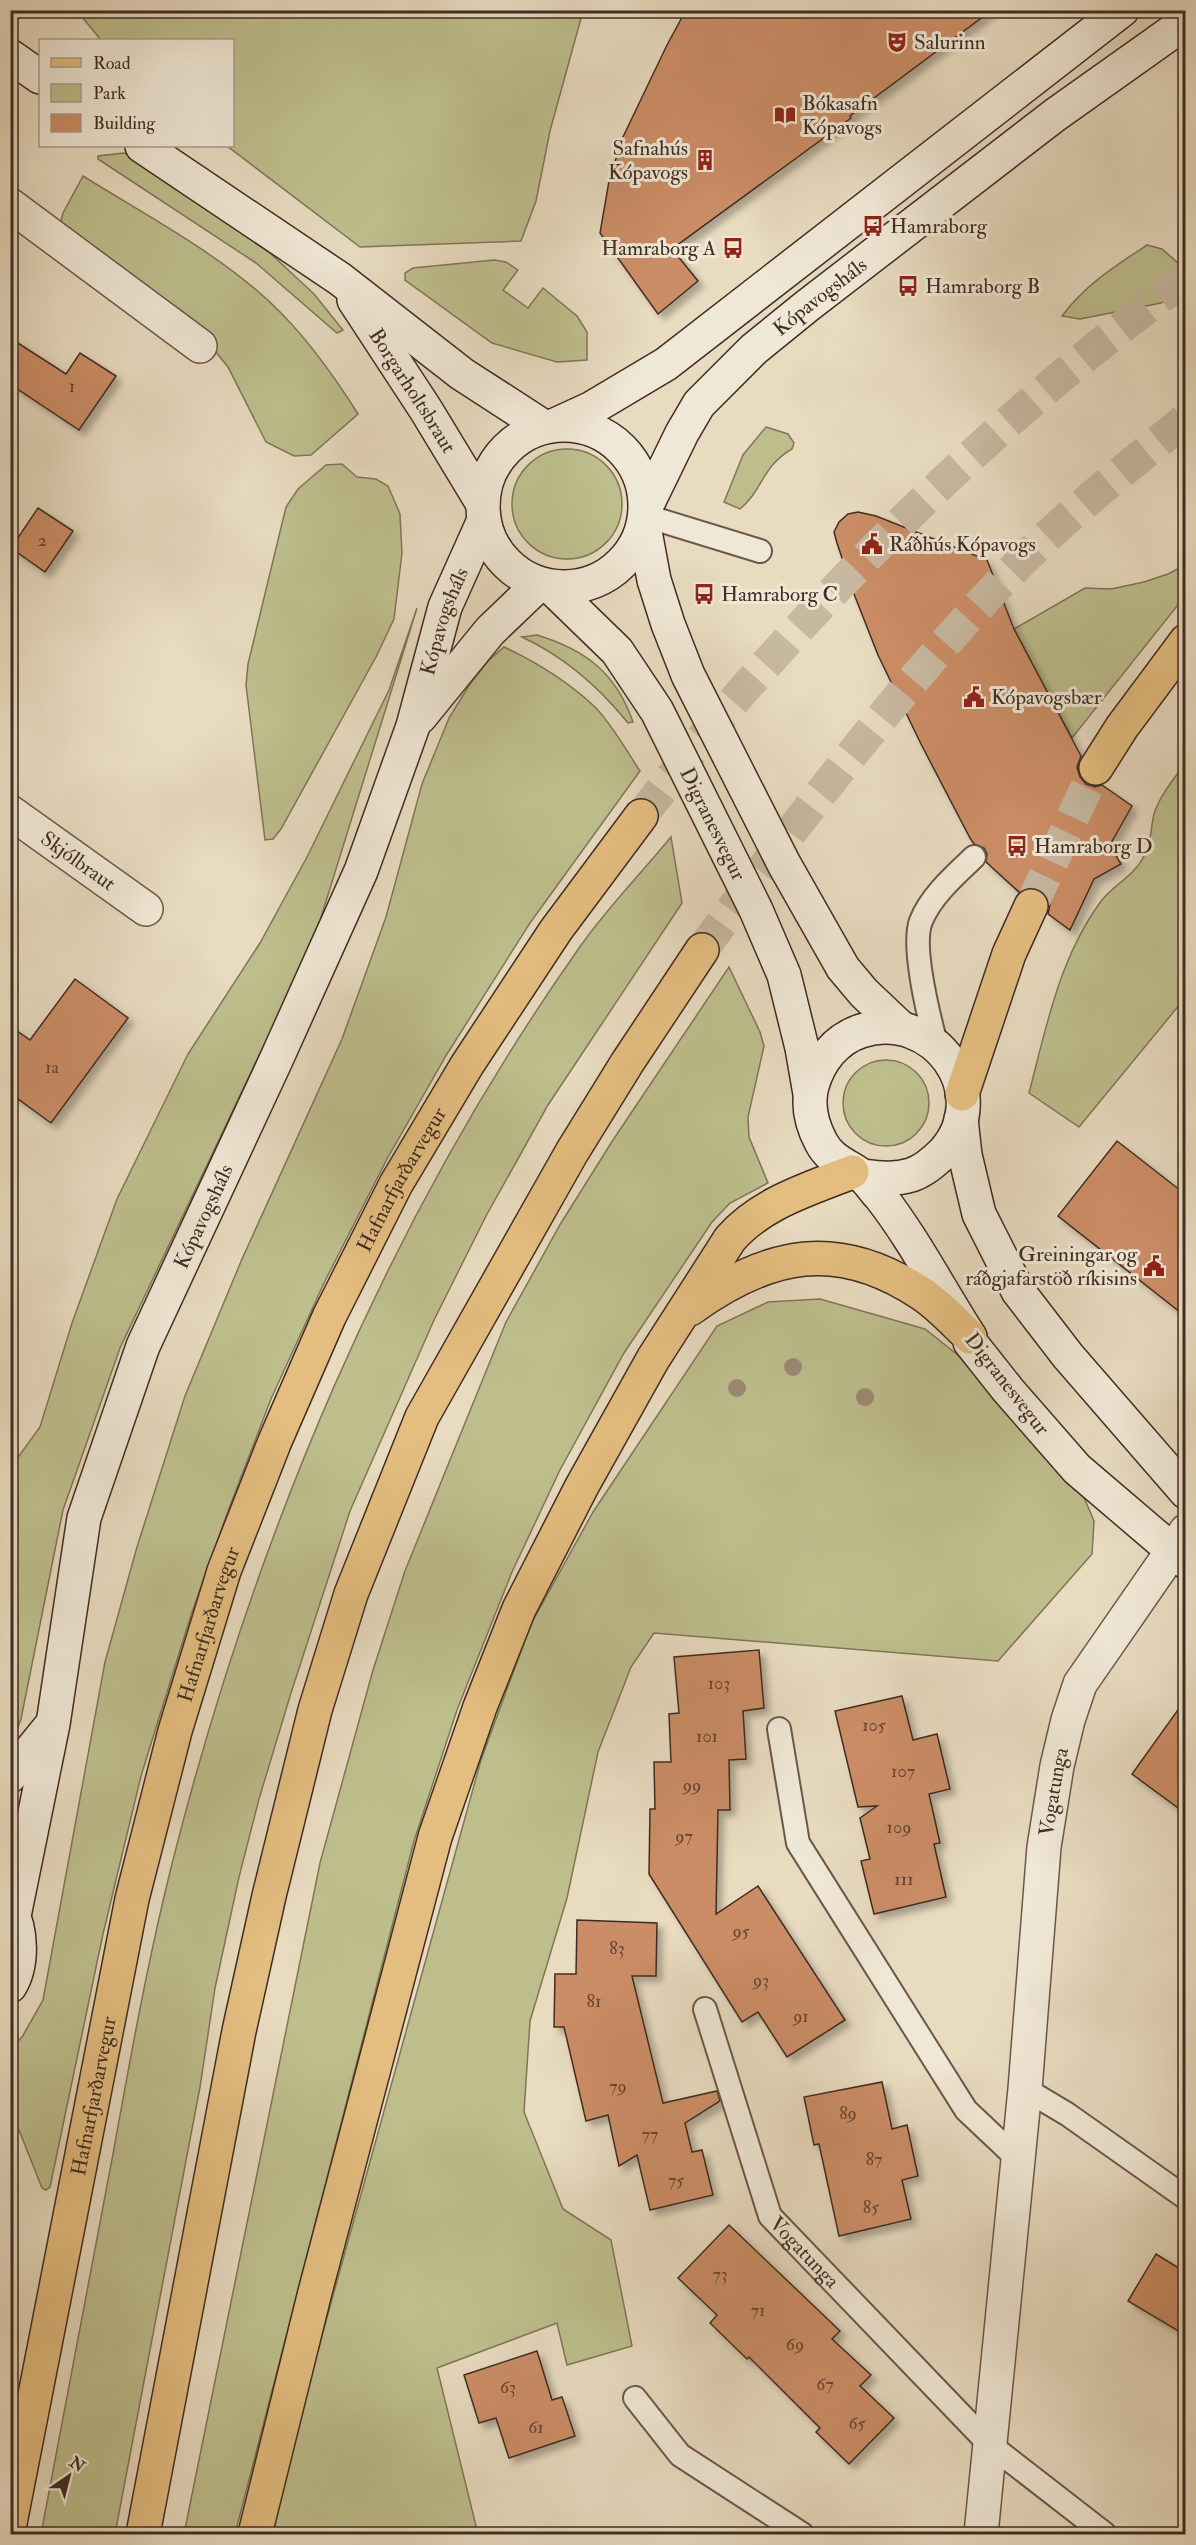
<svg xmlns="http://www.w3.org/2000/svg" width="1196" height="2545" viewBox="0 0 1196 2545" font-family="'IM FELL Double Pica',serif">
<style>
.green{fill:#bebe8d;stroke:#807558;stroke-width:1.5}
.building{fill:#cb8d66;stroke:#412c22;stroke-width:1.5;filter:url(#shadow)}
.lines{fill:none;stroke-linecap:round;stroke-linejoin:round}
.primary-tunnel{stroke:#c7b8a0;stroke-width:33;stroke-dasharray:33 16;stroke-linecap:butt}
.lane-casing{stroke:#6b584a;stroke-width:26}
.street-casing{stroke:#6b584a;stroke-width:36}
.secondary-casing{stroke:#412c22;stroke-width:36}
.primary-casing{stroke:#412c22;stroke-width:36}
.lane{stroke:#f0e8d6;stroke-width:22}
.street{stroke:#f0e8d6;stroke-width:33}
.secondary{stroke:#f0e8d6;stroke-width:33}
.primary{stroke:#e4be80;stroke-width:33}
.tree{fill:#9a8b75}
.labels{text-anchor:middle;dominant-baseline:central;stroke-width:6;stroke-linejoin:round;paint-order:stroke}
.number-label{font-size:18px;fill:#644433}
.poi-label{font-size:21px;fill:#412c22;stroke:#f0e8d6;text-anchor:start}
.street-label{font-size:21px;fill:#412c22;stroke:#f0e8d6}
</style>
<defs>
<filter id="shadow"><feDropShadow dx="5.5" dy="5.5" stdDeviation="3" flood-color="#0004"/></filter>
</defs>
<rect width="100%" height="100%" fill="#e8dbc0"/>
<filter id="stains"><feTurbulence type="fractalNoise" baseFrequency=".00333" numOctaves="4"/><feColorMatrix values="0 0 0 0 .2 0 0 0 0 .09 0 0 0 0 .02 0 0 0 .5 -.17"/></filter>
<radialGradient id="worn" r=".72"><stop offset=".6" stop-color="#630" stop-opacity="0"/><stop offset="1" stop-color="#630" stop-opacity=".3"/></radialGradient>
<!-- green -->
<g class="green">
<path d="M77,11H583L550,131L536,201L521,241L360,247L227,146H232V40H101Z"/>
<path d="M124,153L139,159L270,253L314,294L343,330L337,333L256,263L98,159V156Z"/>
<path d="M83,176C150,218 228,258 283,315C312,345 336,379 358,414L311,455L294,456L266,442L228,367L211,346L59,230L63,213Z"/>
<path d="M1147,245L1162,249L1185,269V284L1180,291L1161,303L1080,319L1062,316C1085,285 1115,266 1147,245Z"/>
<path d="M494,260L506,262L518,270L503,290L528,308L543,288L577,316L587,332V360L557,362L492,343L405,280V273L413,268Z"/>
<path d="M766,427L788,434L794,443L792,449C762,466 763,490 740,509L724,502L743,455Z"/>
<circle cx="567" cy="504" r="55"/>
<path d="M342,464L357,477L376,479L388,486L400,514L402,553L394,619L376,657L281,829L273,839L265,840L246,685L248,664L286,507L298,489L326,465Z"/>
<path d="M1185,565V596L1072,738L1014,629L1085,588L1111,589L1144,582L1168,574Z"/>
<path d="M417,608L314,940L120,1348L63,1510L21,1719L11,1745V1467L40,1427L72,1323L117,1199L188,1054L260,943L307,857L389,690Z"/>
<path d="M537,635C586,650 616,673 633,722L628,723C599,687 565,657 522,637Z"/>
<path d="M504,647C536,662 568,682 594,706C612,724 626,750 640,771L530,923L447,1054L387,1159L324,1283L271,1399L228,1511L191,1615L141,1776L103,1934L50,2187L46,2190L42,2188L11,2110V2048L22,2037L43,2000L105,1662L137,1547L185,1396L242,1259L342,1039L386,917L422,784L449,718L470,684L489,660Z"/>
<path d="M1185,763V998L1079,1127L1029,1093C1046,1028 1059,960 1099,904C1111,886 1133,877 1143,858C1152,843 1150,830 1154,814C1160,795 1174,779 1185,763Z"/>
<path d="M671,837L682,903L548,1105L486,1216L434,1320L350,1511L291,1693L259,1799L239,1877L215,1988L200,2087L115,2534H41C65,2408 89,2281 113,2154C131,2054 149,1954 174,1856C256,1535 386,1223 577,951C604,911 640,875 671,837Z"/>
<path d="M729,967L760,1032L764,1046L748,1117L749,1137L768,1183L730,1203L712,1222L624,1353L560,1470L512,1572L457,1710L414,1841L235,2534H184L320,1863L373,1670L405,1571L506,1322L561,1223L613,1140Z"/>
<circle cx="886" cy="1103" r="43"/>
<path d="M820,1299L925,1329L959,1356L1030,1440L1079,1486L1094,1521L1092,1554L998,1661L654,1633L631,1667L598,1752L567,1898L530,2021L524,2112L563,2209L611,2240L632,2346L567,2365L557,2323L437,2368L478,2534H269L289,2455L481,1760L531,1624L593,1512L717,1326L768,1302Z"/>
</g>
<!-- building -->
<g class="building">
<path d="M686,10H992L850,116L851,118L672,249L698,281L658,314L600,233L609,181L622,139L667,45Z"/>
<path d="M10,338L66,374L80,353L116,376L79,430L10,384Z"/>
<path d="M38,508L73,531L45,572L11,548Z"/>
<path d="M858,512L876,516L987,560L1014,629L1081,756L1077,767L1080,777L1086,784L1095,787L1102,785L1132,806L1110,845L1121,864L1094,879L1070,930L1048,914L1050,904L1047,896L1039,889L1029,887L1019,892L986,862L987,854L984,848L974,844L970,838L921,744L878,655L854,594L837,543L834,532L839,522L848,514Z"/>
<path d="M75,979L128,1018L51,1123L10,1093V1026L30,1040Z"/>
<path d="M1117,1141L1185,1194V1316L1058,1216Z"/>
<path d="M759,1650L764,1708L743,1711L746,1759L729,1760L730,1810H718L716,1914L758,1886L845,2020L787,2057L758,2012L742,2022L649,1874L650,1809H655L654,1762H671L669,1714L679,1713L674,1657Z"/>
<path d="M902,1696L913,1740L937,1734L950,1789L929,1794L940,1843L934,1844L946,1897L874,1914L861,1861L870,1859L860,1818L877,1806L858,1807L835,1711Z"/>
<path d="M1185,1700V1813L1132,1774Z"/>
<path d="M577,1920L657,1923L656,1976H632L663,2103L717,2091L720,2101L685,2123L692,2152L702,2150L713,2195L650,2210L637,2155L619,2166L608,2115L586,2121L564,2027H554L555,1974H576Z"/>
<path d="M882,2082L892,2129L907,2125L918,2176L902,2180L911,2219L839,2236L819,2144L814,2145L804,2097Z"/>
<path d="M729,2225L840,2331L832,2339L871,2375L860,2386L894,2418L849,2464L816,2432L820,2428L749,2357L747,2359L710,2323L717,2315L678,2278Z"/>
<path d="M1156,2254L1185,2272V2335L1128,2301Z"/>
<path d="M537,2351L552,2400L562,2397L575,2436L509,2458L496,2418L479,2423L464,2375Z"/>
</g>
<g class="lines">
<!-- primary-tunnel -->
<g class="primary-tunnel">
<path d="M641,816C667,783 693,749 720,717C859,555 1014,405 1186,278"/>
<path d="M1031,906L1096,768"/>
<path d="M702,950C797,822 893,696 1002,581C1058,522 1123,471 1186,419"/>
</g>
<defs>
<g id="lane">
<path d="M646,516L760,551"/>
<path d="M936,1044C929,1017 911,946 921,921C931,896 955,875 974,857"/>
<path d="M779,1729L798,1843L966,2110L1018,2159"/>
<path id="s1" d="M705,2009L770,2216L989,2444L1105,2534"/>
<path d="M1025,2089L1067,2114L1186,2198"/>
<path d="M635,2398L680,2455L802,2534"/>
</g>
<g id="street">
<path d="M10,205L200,346"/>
<path id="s2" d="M10,812L146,909"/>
<path id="s3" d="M981,2534L1025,2089L1044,1847L1057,1766L1068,1720L1080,1684L1186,1531"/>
</g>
<g id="secondary">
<path d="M10,56L40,77"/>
<path d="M142,146L340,279L462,374L544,427"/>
<path id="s4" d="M354,300L426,410L483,504"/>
<circle cx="564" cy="506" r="81"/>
<path d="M555,425L592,408L666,364L1122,10"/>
<path id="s5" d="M646,507L682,433L699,404L754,349L807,306L1055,115L1186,22"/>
<path d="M644,526L654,580L668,624L688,675L784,864L843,968L864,993L900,1027"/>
<path id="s6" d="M551,587L617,651L657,711L756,910L784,975L802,1048L810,1094"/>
<path d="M420,717L490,631L539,584"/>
<path d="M961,1119L965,1155L979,1214L1018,1291L1068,1356L1186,1492"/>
<path d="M862,1176C879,1178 895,1180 911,1175C924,1171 935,1161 944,1152C996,1093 934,1008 861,1031C836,1039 819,1061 812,1086C807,1105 812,1125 821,1142C830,1160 847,1165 862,1176C868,1180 874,1190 880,1196C913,1238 941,1292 970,1337V1342L1008,1390L1077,1469L1186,1562"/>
<path d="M10,1776L50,1727"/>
<path d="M10,1909C22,1930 23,1965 10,1986"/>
<path id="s7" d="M14,1916L53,1724L84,1518L143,1346L276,1060L361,871L413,726L445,607L484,520"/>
</g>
<g id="primary">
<path d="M1096,768L1122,727L1186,641"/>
<path d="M962,1094L1009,954L1031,906"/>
<path d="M690,1309C769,1252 838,1238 922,1294C940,1306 955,1323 970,1337"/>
<path id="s8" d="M10,2523L132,1899L175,1731L224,1571L275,1441L329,1317L396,1184L467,1065L556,930L641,816"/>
<path d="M143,2534L239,2031L269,1896L315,1710L351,1594L422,1417L572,1152L627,1063L702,950"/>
<path d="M255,2534L315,2292L435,1837L480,1707L519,1609L582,1486L653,1359L730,1239C761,1203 809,1189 852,1172"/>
</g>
</defs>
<!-- lane casing -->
<use href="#lane" class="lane-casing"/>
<!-- street casing -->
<use href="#street" class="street-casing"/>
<!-- secondary casing -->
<use href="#secondary" class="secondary-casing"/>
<!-- primary casing -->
<use href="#primary" class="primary-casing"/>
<!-- lane -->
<use href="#lane" class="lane"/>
<!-- street -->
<use href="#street" class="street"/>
<!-- secondary -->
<use href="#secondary" class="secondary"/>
<!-- primary -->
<use href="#primary" class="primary"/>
</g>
<!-- trees -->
<g class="tree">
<circle cx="793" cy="1367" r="9"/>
<circle cx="737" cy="1388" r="9"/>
<circle cx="865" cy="1397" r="9"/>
</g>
<!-- icons -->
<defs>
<symbol id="theatre-bare" viewBox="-9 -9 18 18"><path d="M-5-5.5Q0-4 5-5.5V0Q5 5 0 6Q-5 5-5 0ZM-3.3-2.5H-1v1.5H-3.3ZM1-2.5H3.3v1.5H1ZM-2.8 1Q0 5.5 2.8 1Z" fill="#8f2418" stroke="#f0e8d6" stroke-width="2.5" paint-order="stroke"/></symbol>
<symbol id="library-bare" viewBox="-9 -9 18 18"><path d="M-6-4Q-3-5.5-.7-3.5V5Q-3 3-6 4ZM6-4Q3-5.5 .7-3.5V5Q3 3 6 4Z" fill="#8f2418" stroke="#f0e8d6" stroke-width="2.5" paint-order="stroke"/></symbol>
<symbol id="building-bare" viewBox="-9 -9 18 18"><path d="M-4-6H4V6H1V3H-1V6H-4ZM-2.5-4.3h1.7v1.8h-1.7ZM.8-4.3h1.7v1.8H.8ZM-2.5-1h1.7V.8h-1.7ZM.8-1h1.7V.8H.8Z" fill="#8f2418" stroke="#f0e8d6" stroke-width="2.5" paint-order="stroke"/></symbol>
<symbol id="bus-bare" viewBox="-9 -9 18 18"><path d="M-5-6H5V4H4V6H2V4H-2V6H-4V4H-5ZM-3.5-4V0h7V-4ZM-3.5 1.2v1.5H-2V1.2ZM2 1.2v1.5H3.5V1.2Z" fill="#8f2418" stroke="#f0e8d6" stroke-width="2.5" paint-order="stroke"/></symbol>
<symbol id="civic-bare" viewBox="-9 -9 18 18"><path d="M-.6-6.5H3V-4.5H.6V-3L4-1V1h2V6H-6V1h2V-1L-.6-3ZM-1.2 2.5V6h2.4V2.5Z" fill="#8f2418" stroke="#f0e8d6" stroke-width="2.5" paint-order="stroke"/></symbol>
</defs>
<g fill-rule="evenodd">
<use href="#theatre-bare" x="882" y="27" width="30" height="30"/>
<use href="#library-bare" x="770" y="100" width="30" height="30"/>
<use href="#building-bare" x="690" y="145" width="30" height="30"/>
<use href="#bus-bare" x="858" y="211" width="30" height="30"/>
<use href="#bus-bare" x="718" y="233" width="30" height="30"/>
<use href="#bus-bare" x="893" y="271" width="30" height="30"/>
<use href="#civic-bare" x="857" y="529" width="30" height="30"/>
<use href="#bus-bare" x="689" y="579" width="30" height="30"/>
<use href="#civic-bare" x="959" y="682" width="30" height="30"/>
<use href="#bus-bare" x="1002" y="831" width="30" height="30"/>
<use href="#civic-bare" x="1139" y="1251" width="30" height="30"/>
</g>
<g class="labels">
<!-- number labels -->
<g class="number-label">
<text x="72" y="386">1</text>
<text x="42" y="540">2</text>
<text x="52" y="1067">1a</text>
<text x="719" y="1683">103</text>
<text x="874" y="1725">105</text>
<text x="707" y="1736">101</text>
<text x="903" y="1771">107</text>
<text x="692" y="1785">99</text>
<text x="899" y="1827">109</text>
<text x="684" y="1836">97</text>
<text x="904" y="1879">111</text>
<text x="741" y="1931">95</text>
<text x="617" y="1948">83</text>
<text x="761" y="1980">93</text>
<text x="594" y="2001">81</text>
<text x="801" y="2016">91</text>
<text x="618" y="2086">79</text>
<text x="848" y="2113">89</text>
<text x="650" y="2134">77</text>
<text x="874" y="2159">87</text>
<text x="676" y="2180">75</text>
<text x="871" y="2207">85</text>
<text x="720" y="2274">73</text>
<text x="758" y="2310">71</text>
<text x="795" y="2344">69</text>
<text x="825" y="2384">67</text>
<text x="508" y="2387">63</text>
<text x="857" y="2423">65</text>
<text x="536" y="2427">61</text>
</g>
<!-- poi labels -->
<g class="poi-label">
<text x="914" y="42">Salurinn</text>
<text x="802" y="103">Bókasafn<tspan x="802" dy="24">Kópavogs</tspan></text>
<text x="688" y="148" text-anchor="end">Safnahús<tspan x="688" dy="24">Kópavogs</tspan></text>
<text x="890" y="226">Hamraborg</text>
<text x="716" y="248" text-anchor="end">Hamraborg A</text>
<text x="925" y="286">Hamraborg B</text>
<text x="889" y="544">Ráðhús Kópavogs</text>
<text x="721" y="594">Hamraborg C</text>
<text x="991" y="697">Kópavogsbær</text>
<text x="1034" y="846">Hamraborg D</text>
<text x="1137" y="1254" text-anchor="end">Greiningar og<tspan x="1137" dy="24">ráðgjafarstöð ríkisins</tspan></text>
</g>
<!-- street labels -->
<g class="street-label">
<text stroke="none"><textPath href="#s5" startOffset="278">Kópavogsháls</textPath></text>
<text stroke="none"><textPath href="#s4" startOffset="108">Borgarholtsbraut</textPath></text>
<text stroke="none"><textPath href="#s7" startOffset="1372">Kópavogsháls</textPath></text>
<text stroke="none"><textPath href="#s6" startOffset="290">Digranesvegur</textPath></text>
<text stroke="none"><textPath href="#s2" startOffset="84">Skjólbraut</textPath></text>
<text stroke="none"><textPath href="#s8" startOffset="1407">Hafnarfjarðarvegur</textPath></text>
<text stroke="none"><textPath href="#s7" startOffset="729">Kópavogsháls</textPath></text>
<text transform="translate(1007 1384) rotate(52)">Digranesvegur</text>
<text stroke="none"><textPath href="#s8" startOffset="921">Hafnarfjarðarvegur</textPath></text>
<text stroke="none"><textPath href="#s3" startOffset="746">Vogatunga</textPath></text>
<text stroke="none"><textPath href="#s8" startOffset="435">Hafnarfjarðarvegur</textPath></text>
<text stroke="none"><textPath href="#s1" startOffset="267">Vogatunga</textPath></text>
</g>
</g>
<!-- margin -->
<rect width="1196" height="2545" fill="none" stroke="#e8dbc0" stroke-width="36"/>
<rect x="12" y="12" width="1172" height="2521" fill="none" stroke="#412c22" stroke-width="3"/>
<rect x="18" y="18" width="1160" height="2509" fill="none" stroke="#412c22" stroke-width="1.5"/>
<!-- legend -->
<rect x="39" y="39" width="195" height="108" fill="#f0e8d6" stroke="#aa9d8e" stroke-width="1.5"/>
<rect x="51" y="58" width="30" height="9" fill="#e4be80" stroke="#aa9d8e" stroke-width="1.5"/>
<text x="93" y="69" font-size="18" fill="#412c22">Road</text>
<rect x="51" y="84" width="30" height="18" fill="#bebe8d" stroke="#aa9d8e" stroke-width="1.5"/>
<text x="93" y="99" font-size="18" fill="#412c22">Park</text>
<rect x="51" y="114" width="30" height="18" fill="#cb8d66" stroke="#aa9d8e" stroke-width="1.5"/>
<text x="93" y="129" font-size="18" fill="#412c22">Building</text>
<!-- north arrow -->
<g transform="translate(69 2476) rotate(35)" stroke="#f0e8d6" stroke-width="4.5" paint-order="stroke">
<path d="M0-4.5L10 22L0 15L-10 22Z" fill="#412c22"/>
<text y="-9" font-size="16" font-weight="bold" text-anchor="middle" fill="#412c22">N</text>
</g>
<rect width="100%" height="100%" filter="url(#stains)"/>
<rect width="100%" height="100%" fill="url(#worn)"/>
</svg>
